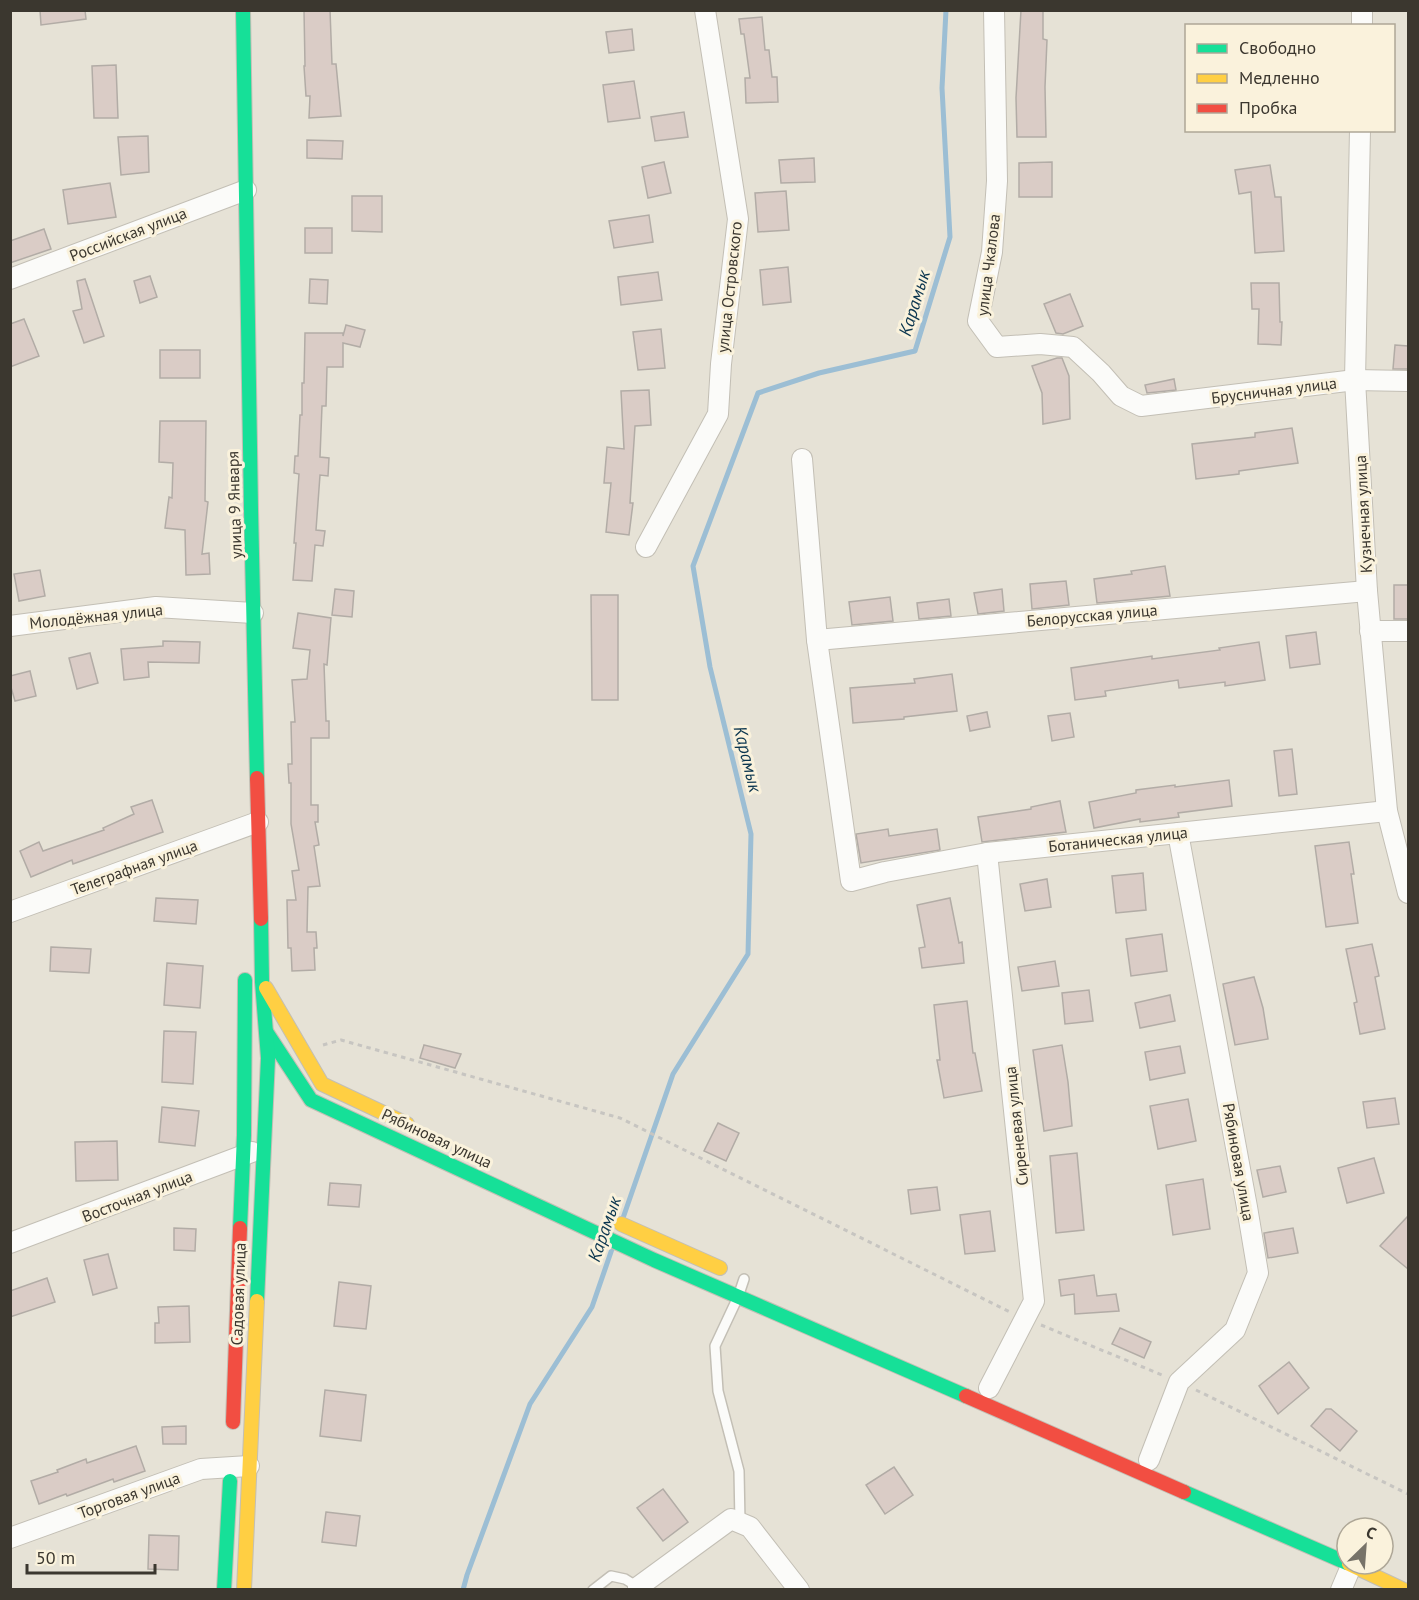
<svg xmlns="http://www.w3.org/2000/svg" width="1419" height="1600" viewBox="0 0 1419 1600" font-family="'PT Sans',sans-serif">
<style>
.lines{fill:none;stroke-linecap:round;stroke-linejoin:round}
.stream{stroke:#9cbed4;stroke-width:5}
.building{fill:#daccc6;stroke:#b2aca6;stroke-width:1.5}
.lane-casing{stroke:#c3bfb5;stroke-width:12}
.street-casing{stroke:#c3bfb5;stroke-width:22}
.fast-casing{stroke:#c3bfb5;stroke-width:16}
.slow-casing{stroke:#c3bfb5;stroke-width:16}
.jam-casing{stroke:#c3bfb5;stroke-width:16}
.path{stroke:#c7c5c1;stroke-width:3;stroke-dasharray:4.5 4.5;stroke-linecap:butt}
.lane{stroke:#fbfbf9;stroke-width:9}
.street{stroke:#fbfbf9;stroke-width:20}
.fast{stroke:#16e098;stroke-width:14}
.slow{stroke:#ffcf43;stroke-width:14}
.jam{stroke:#f24e42;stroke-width:14}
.labels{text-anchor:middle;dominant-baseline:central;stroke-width:6;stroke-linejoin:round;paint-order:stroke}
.street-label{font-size:16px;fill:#3b372f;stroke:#faf2dc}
.water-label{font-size:18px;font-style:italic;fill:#0a354e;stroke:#faf2dc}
</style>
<rect width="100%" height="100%" fill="#e6e2d6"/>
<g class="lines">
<!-- stream -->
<g class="stream">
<path d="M623,1218L673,1074L748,954L751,834L710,667L693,566L758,393L819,373L915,351L950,237L942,88L946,10"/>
<path d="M463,1590L467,1575L530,1404L592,1307L612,1249"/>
</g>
</g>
<!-- building -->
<g class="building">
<path d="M40,10H85L86,19L41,25Z"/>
<path d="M304,10H330L332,64H336L341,116L309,118L310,96H306L304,66H305Z"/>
<path d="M1021,10H1043V39L1047,40L1045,87L1046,137H1017L1016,98Z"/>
<path d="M762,17L765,50H769L772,77H777L778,102L746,103L745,78H750L744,34H741L739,19Z"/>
<path d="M632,29L634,50L609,53L606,32Z"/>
<path d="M116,65L118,118H94L92,66Z"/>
<path d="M634,81L640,118L608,122L603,85Z"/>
<path d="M684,112L688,137L655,141L651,117Z"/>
<path d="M148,136L149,172L121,175L118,137Z"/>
<path d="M307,140L343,141L342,159L307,158Z"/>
<path d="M814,158L815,182L781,183L779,160Z"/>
<path d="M664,162L671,193L648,198L642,167Z"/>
<path d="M1052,162V197H1019V163Z"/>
<path d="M1270,165L1275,197H1281L1284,251L1255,253L1251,192L1239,194L1235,170Z"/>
<path d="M110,183L116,217L68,224L63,190Z"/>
<path d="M786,191L789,230L758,232L755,193Z"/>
<path d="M352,196H382V232L352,231Z"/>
<path d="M649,215L653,242L614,248L609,221Z"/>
<rect x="305" y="228" width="27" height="25"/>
<path d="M44,229L51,249L10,263V241Z"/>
<path d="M788,267L791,302L763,305L760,270Z"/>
<path d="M658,272L662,300L621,305L618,277Z"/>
<path d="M150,276L157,297L140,303L134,281Z"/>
<path d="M85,279L104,336L84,343L73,311L82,309L77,281Z"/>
<path d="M310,279L328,280L327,304L309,303Z"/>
<path d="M1251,283H1279L1280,322H1282L1281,345L1258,344L1259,309H1252Z"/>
<path d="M1070,294L1083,326L1063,334L1056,333L1044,304Z"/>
<path d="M24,319L39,356L10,367V324Z"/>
<path d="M346,325L365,330L360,347L343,343V367H327L326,406H322L320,457L329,458L328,476L320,475L316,530L325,531L323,546L315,545L312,581L293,580L296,543H294L299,474L294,473L295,456H298L300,415H302V383H304L305,333H343V336Z"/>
<path d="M661,329L665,368L638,370L633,332Z"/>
<path d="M1395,345L1408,346V369H1393Z"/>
<rect x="160" y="350" width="40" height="28"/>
<path d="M1057,358H1062L1069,376L1070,419L1043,424L1042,393L1032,366Z"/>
<path d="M1174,379L1176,390L1147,393L1145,385Z"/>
<path d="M649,390L651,425L635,426L630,503H633L629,535L606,532L611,483H604L607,447L624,449L621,391Z"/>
<path d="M160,421H206L205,501L208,502L202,554L209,553L210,574L186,575L185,530L165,528L169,497L172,498L173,463L159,462Z"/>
<path d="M1292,428L1298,463L1239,471V474L1196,479L1192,444L1255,437V433Z"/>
<path d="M1165,566L1170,596L1097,603L1094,579L1132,574L1131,571Z"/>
<path d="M40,570L45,596L19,601L14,574Z"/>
<path d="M1066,581L1069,605L1032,609L1030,584Z"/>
<rect x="1394" y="585" width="14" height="34"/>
<path d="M335,589L354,591L352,617L332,615Z"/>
<path d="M1002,589L1004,611L978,614L974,593Z"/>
<path d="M591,595H618V700H592Z"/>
<path d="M890,597L893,621L852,625L849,602Z"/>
<path d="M949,599L951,616L919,619L917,603Z"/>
<path d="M298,613L331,618L327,665L324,664L326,721H329V738H311V805H318V822H315L319,845L314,846L320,886L308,887L307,932H316L317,948H314L315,970L292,971L291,948H288L287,900H296L292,871L299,870L291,824V783H289L288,764H292L291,722H295L292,680L307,679L310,650L293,648Z"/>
<path d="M1316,632L1320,664L1290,668L1286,636Z"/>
<path d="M163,641L200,642L199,663L148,662L149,677L124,680L121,649L163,646Z"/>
<path d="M1259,642L1265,680L1225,686V682L1179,688L1178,680L1105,691L1106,696L1075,700L1071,668L1152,656V659L1220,650L1219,648Z"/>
<path d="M90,653L98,683L77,689L69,658Z"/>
<path d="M30,671L36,696L15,701L10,684V676Z"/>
<path d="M952,674L957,711L904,717V719L853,723L850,688L915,683L914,679Z"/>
<path d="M987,712L990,727L970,731L967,716Z"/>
<path d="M1070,713L1074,737L1052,741L1048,716Z"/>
<path d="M1292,749L1297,794L1279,796L1274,751Z"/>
<path d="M1229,780L1232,806L1178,813L1179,817L1140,822V819L1094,828L1089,802L1136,793V790L1175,785V787Z"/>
<path d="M152,800L163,832L73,864L72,860L31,877L20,851L39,842L43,851L104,830L103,828L134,814L131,807Z"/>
<path d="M1060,801L1066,832L982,842L978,817L1031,809V807Z"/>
<path d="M888,829L889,836L937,829L940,850L861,863L856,834Z"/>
<path d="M1349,842L1354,874H1351L1358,923L1326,927L1315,846Z"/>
<path d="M1143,873L1146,910L1116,913L1112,876Z"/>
<path d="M1047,879L1051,907L1025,911L1020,884Z"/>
<path d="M156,898L198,900L196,924L154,921Z"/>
<path d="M950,898L959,943L962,942L964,963L922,968L919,948L925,947L917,905Z"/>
<path d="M1162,934L1167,971L1131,976L1126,939Z"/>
<path d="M1372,944L1379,976L1375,977L1385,1029L1360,1034L1354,1003L1357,1002L1346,949Z"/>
<path d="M51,947L91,949L89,973L50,971Z"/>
<path d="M1055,961L1059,986L1022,991L1018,967Z"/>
<path d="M167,963L203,966L200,1008L164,1005Z"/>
<path d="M1254,977L1263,1008L1268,1039L1235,1045L1223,984Z"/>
<path d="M1089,990L1093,1021L1065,1024L1062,993Z"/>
<path d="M1170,995L1175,1021L1140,1028L1135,1003Z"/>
<path d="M967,1001L973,1053H975L982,1091L944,1098L937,1060H940L934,1005Z"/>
<path d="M164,1031L196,1032L193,1084L162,1082Z"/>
<path d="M424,1045L461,1054L455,1068L420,1058Z"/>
<path d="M1062,1045L1068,1082L1072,1126L1044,1131L1033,1050Z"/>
<path d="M1180,1046L1185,1073L1150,1080L1145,1052Z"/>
<path d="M1395,1098L1399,1124L1367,1128L1363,1102Z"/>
<path d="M1188,1099L1196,1141L1158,1149L1150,1106Z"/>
<path d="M162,1107L199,1111L195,1146L159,1142Z"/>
<path d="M718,1123L739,1133L726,1161L704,1151Z"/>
<path d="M117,1141L118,1180L76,1181L75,1142Z"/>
<path d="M1077,1153L1084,1230L1056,1233L1050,1156Z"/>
<path d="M1374,1158L1384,1193L1347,1203L1338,1168Z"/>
<path d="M1280,1166L1286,1192L1263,1197L1257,1170Z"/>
<path d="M1203,1179L1210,1229L1173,1235L1166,1185Z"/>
<path d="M330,1183L361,1185L359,1207L328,1205Z"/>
<path d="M937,1187L940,1210L911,1214L908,1190Z"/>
<path d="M990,1211L995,1251L965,1254L960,1215Z"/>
<path d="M1408,1216V1269L1380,1246Z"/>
<path d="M174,1228L196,1229L195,1251L174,1250Z"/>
<path d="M1293,1228L1298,1253L1268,1258L1264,1233Z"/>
<path d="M108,1254L117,1288L93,1295L84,1260Z"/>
<path d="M1094,1275L1097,1296L1116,1294L1119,1311L1075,1314L1074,1294L1061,1296L1059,1280Z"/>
<path d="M47,1278L55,1302L10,1317V1291Z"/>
<path d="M339,1282L371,1286L366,1329L334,1326Z"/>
<path d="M189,1306L190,1342L155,1343V1323H159L158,1307Z"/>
<path d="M1120,1328L1151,1342L1144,1358L1112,1344Z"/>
<path d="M1289,1362L1309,1388L1278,1414L1259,1386Z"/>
<path d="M325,1390L366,1395L361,1441L320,1436Z"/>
<path d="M1326,1409H1331L1357,1431L1340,1451L1311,1426Z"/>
<path d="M186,1426V1444H163L162,1427Z"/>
<path d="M136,1446L145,1471L114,1482L113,1479L67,1496L66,1494L39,1504L31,1481L58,1472L57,1470L86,1459L87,1463Z"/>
<path d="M894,1467L913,1495L885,1514L866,1485Z"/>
<path d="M663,1489L688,1522L663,1541L637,1508Z"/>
<path d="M326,1512L360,1516L356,1546L322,1542Z"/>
<path d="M149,1535L179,1536L178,1570L148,1569Z"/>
</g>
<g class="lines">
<defs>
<g id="lane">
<path d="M740,1523L739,1471L718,1391L715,1346L738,1297L744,1279"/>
<path d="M593,1590L611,1576L625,1579L638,1587"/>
</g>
<g id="street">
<path d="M994,10L997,181L992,252L978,321L997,347L1040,344L1073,347L1101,373L1121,396L1141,406L1355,380L1408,381"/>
<path d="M1362,26V10"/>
<path d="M1360,130L1355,380L1367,591L1387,811L1408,893"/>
<path d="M10,279L246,190"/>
<path d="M802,459L817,640L851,881L885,872L987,853L1387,811"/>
<path d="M646,547L718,414L721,364L738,219L705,10"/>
<path d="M10,626L156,607L253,613"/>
<path d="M1370,631H1408"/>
<path d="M817,640L1367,591"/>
<path d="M987,853L1034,1301L989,1388"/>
<path d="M10,912L258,822"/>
<path d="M10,1243L252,1152"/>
<path d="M1149,1460L1179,1382L1235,1330L1258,1273L1247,1207L1178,833"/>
<path d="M10,1538L201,1469L249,1466"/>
<path d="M638,1587L731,1519L750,1527L799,1590"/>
<path d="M1341,1590L1352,1564"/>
</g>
<g id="fast">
<path d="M243,10L251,509L257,778"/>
<path d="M267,1033L311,1100L654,1260L966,1396"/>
<path d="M240,1228L244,1135L245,980"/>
<path d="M257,1301L268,1058L262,982L261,919"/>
<path d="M1184,1492L1347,1563"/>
<path d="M224,1590L230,1481"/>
</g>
<g id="slow">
<path d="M266,988L322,1084L407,1124"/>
<path d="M621,1224L720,1268"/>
<path d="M1349,1564L1404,1590"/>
<path d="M244,1590L257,1301"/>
</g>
<g id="jam">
<path d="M257,778L261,919"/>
<path d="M966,1396L1184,1492"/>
<path d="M233,1422L240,1228"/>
</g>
</defs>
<!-- lane casing -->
<use href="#lane" class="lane-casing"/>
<!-- street casing -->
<use href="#street" class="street-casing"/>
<!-- fast casing -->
<use href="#fast" class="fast-casing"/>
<!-- slow casing -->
<use href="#slow" class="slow-casing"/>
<!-- jam casing -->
<use href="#jam" class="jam-casing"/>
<!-- path -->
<g class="path">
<path d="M323,1045L341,1040L620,1118L1010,1312"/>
<path d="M1041,1325L1162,1375"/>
<path d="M1196,1390L1408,1494"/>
</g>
<!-- lane -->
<use href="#lane" class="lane"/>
<!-- street -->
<use href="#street" class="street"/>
<!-- fast -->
<use href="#fast" class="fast"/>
<!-- slow -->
<use href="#slow" class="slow"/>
<!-- jam -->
<use href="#jam" class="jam"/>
</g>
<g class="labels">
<!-- street labels -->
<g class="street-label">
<text transform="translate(128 234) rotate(-21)">Российская улица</text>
<text transform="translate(988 265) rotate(-83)">улица Чкалова</text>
<text transform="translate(729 287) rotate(-84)">улица Островского</text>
<text transform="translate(1274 390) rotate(-7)">Брусничная улица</text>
<text transform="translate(234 505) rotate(-92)">улица 9 Января</text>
<text transform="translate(1363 514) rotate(-93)">Кузнечная улица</text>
<text transform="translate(1092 615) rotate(-5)">Белорусская улица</text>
<text transform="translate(96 616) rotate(-6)">Молодёжная улица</text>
<text transform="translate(1118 839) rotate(-6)">Ботаническая улица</text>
<text transform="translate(134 867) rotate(-20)">Телеграфная улица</text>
<text transform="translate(1016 1126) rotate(-96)">Сиреневая улица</text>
<text transform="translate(437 1138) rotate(25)">Рябиновая улица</text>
<text transform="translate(1239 1162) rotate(80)">Рябиновая улица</text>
<text transform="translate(137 1196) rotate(-21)">Восточная улица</text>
<text transform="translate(238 1294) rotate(-88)">Садовая улица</text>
<text transform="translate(129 1495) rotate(-20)">Торговая улица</text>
</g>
<!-- water labels -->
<g class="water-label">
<text transform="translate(914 303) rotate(-73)">Карамык</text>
<text transform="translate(748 759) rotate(76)">Карамык</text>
<text transform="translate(604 1229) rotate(-71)">Карамык</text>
</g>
</g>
<!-- border -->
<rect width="1419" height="1600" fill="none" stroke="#3b372f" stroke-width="24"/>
<!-- legend -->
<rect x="1185" y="24" width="210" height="108" fill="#faf2dc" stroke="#aea797" stroke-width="1.5"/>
<rect x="1197" y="44" width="30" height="9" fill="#16e098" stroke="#aea797" stroke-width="1.5"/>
<text x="1239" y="54" font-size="18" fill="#3b372f">Свободно</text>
<rect x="1197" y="74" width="30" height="9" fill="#ffcf43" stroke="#aea797" stroke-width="1.5"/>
<text x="1239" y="84" font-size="18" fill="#3b372f">Медленно</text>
<rect x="1197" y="104" width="30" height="9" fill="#f24e42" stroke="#aea797" stroke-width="1.5"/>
<text x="1239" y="114" font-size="18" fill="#3b372f">Пробка</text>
<!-- north arrow -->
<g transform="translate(1365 1546) rotate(25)"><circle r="28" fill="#faf2dc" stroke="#aea797" stroke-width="1.5"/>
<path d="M0-4.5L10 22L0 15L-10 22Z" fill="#777369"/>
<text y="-9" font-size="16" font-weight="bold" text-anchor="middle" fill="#3b372f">С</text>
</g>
<!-- scale -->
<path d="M27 1564v9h128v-9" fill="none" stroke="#3b372f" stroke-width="3"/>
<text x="36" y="1564" font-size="18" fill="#3b372f" stroke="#faf2dc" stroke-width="4.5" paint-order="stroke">50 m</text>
</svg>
